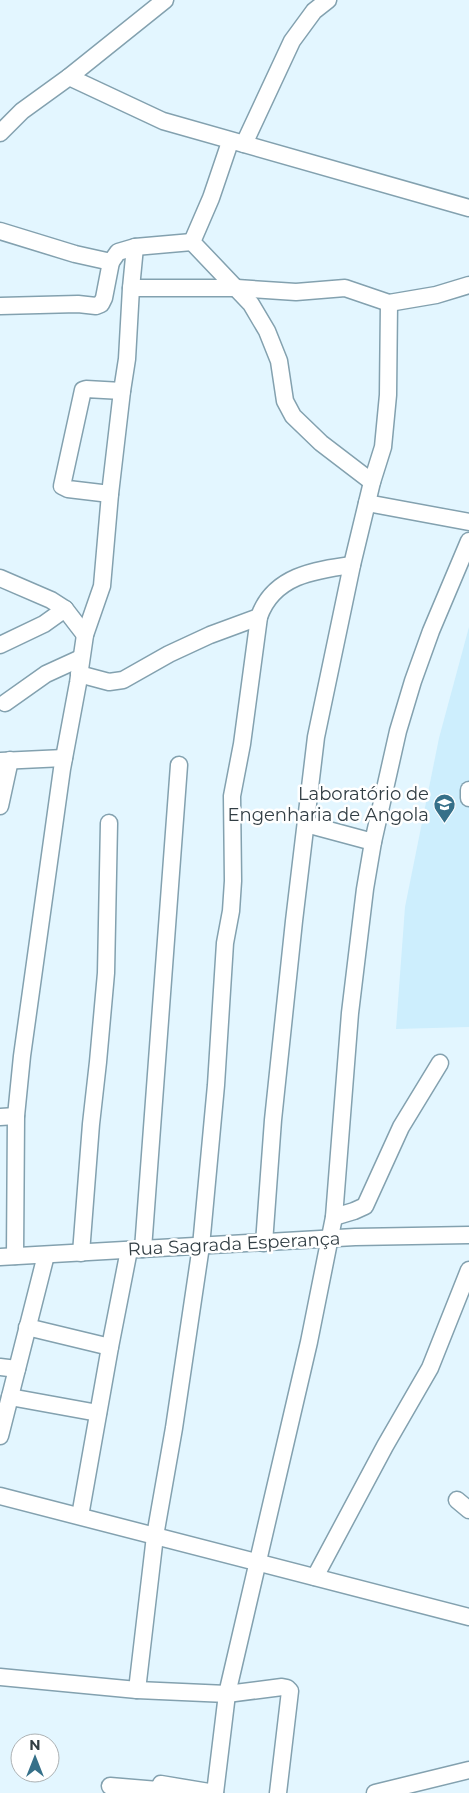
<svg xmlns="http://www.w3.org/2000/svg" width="469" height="1793" viewBox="0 0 469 1793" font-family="Montserrat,sans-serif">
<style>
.built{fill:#cdeefd}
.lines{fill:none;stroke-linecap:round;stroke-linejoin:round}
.minor-casing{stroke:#83a1af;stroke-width:19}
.minor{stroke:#fff;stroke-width:16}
.labels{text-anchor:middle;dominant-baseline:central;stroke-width:5;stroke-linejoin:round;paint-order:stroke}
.poi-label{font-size:18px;fill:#323e44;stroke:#fff;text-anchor:end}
.street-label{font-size:18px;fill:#323e44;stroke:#fff}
</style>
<rect width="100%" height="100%" fill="#e3f6ff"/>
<!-- built -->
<path class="built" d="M469,627V1027L396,1029L405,907L439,738Z"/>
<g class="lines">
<defs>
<g id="minor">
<path d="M69,77L163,121L469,208"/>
<path d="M0,133L22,111L69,77L165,0"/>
<path d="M230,142L211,198L192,242L251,304L267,331L279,361L285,401L293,416L321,443L372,482"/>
<path d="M244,144L292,41L314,11L328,0"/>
<path d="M0,231L75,254L111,262L118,252L135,247L192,242"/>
<path d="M131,288H237L296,292L345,288L389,303L436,295L469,285"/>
<path d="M0,306L78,304L96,306L101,304L104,298L111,262"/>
<path d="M110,494L68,489L62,486L83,390L86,389L122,391"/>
<path d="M367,503L469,522"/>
<path d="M0,578L51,600L65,609L85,635"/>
<path d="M0,645L44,624L65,609"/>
<path d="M79,674L109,682L123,680L169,654L210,635L259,617"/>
<path d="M5,703L46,674L81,658"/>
<path d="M0,761L64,758"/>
<path d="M469,790V798"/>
<path d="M0,806L10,760"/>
<path d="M306,824L373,842"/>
<path d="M0,1117L16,1116"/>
<path d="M334,1217L354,1211L365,1206L401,1127L440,1063"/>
<path d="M264,1243L273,1120L294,921L316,737L352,565L372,482L383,447L388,395L389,303"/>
<path d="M143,1249L179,765"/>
<path d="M81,1253L91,1124L98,1062L106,973L109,823"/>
<path d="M15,1256L16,1116L22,1056L62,769L78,683L85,635L102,586L110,494L122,391L127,359L131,288L135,247"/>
<path d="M0,1257L355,1237L469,1235"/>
<path d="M27,1327L110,1347"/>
<path d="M0,1367L17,1369"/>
<path d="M10,1397L98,1413"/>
<path d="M0,1436L46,1255"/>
<path d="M0,1496L469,1617"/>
<path d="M457,1500L469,1510"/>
<path d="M80,1516L110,1347L129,1250"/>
<path d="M315,1577L385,1446L430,1368L469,1270"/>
<path d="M0,1677L137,1690L227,1694L282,1687L287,1688L290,1691L278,1793"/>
<path d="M137,1690L155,1536L174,1428L201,1246L216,1085L225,943L231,911L233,881L232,796L242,744L259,617C273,576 314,570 352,565"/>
<path d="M110,1786L158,1790L161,1784L215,1793"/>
<path d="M215,1793L227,1694L309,1342L334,1217L350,1013L365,889L373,842L398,731L413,681L431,631L469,541"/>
<path d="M375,1793L469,1770"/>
</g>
</defs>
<!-- minor casing -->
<use href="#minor" class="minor-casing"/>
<!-- minor -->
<use href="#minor" class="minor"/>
</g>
<!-- icons -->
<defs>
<symbol id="university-pin" viewBox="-11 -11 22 30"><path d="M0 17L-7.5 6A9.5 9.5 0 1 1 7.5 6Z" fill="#367089" stroke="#fff"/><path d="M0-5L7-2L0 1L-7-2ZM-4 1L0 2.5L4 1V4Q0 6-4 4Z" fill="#fff"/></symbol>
</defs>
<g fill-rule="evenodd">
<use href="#university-pin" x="432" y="792" width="25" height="34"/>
</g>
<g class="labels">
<!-- poi labels -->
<g class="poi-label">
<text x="429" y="794">Laboratório de<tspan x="429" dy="21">Engenharia de Angola</tspan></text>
</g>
<!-- street labels -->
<g class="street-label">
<text transform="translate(234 1244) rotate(-3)">Rua Sagrada Esperança</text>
</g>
</g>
<!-- north arrow -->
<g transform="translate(35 1758)"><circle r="24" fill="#ffffff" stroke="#adb2b4"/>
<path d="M0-4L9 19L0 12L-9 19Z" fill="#367089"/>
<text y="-8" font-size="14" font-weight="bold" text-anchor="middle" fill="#323e44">N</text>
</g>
</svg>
